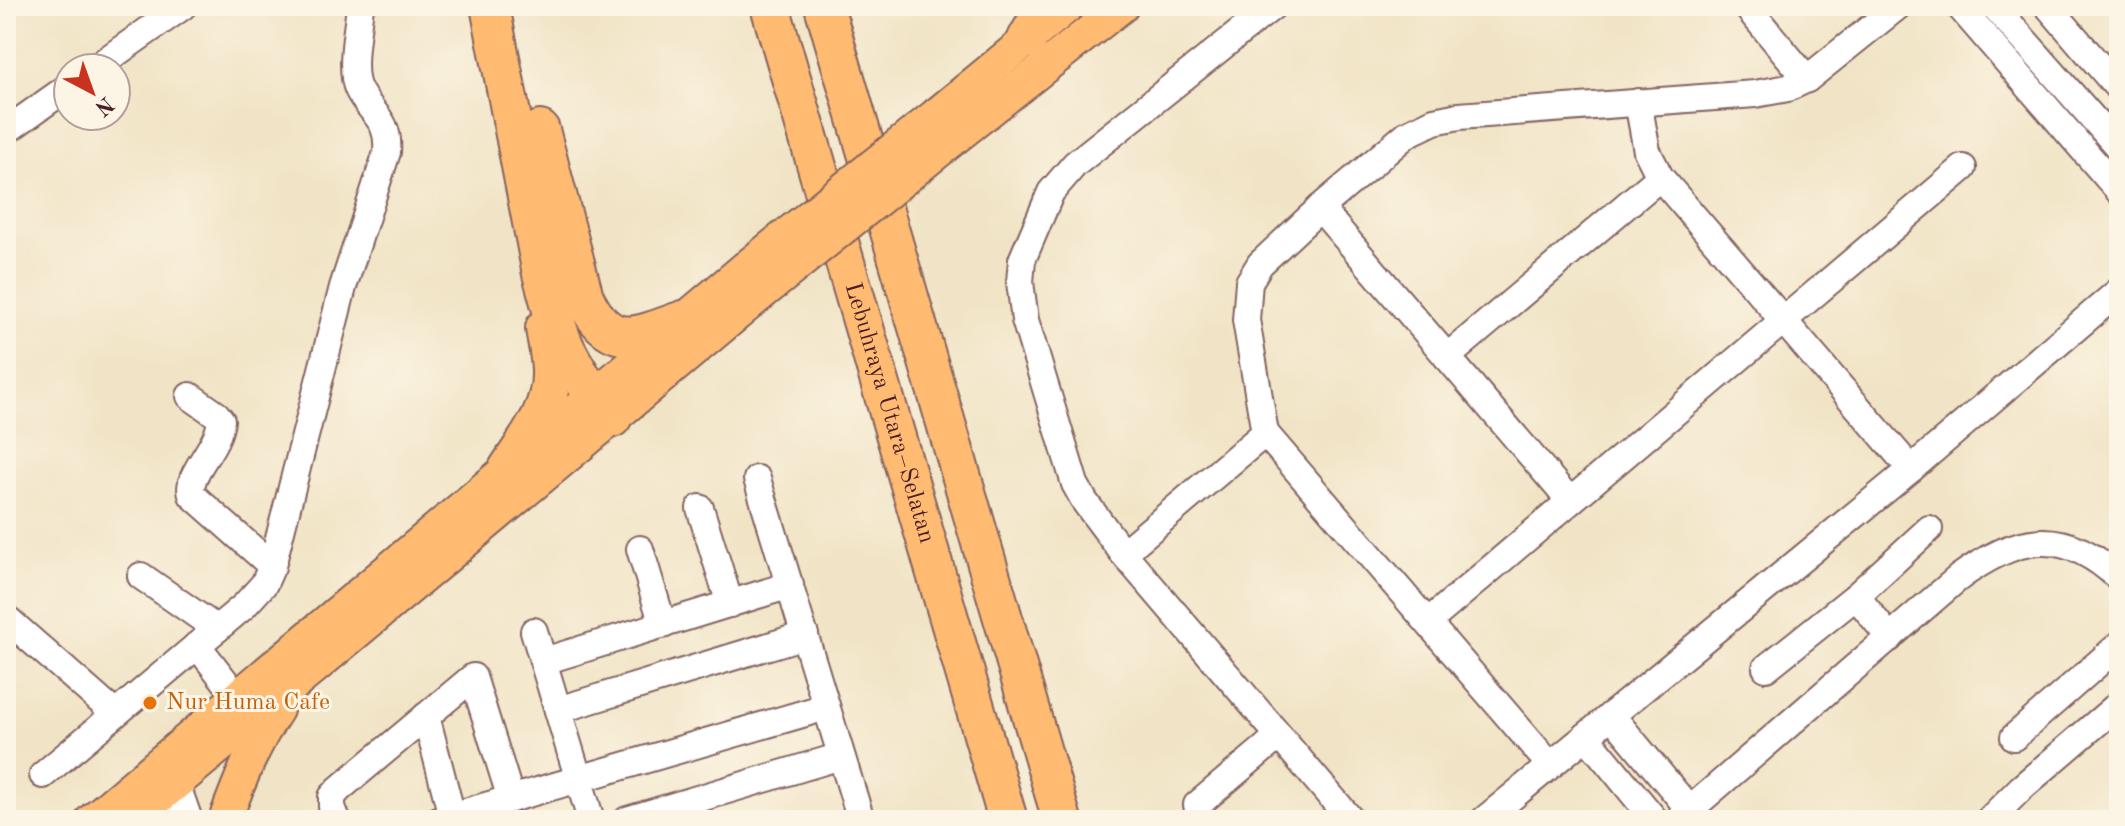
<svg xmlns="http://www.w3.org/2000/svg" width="2125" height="826" viewBox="0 0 2125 826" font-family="'Old Standard TT',serif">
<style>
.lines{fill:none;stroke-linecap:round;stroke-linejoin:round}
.minor-casing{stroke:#846461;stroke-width:30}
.major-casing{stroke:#846461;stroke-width:36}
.highway-casing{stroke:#846461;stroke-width:42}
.minor{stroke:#fff;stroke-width:26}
.major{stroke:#ffbb71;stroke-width:32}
.highway{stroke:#ffbb71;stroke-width:38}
.major-bridge-casing{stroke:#846461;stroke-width:36;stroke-linecap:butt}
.major-bridge{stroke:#ffbb71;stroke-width:32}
.food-dot{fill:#e8710a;stroke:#fcf5e5;stroke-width:3}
.labels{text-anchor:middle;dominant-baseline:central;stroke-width:6;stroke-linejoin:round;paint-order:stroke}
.street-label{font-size:24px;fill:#4a1f2b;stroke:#fcf5e5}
.food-label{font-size:24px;fill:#c56008;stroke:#fcf5e5;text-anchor:start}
</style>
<rect width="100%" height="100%" fill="#fcf5e5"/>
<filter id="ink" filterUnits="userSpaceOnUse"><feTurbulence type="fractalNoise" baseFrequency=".0125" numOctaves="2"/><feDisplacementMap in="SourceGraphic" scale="16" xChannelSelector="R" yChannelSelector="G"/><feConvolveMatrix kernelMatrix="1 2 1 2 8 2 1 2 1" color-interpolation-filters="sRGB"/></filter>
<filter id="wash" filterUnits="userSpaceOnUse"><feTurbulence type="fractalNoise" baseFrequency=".006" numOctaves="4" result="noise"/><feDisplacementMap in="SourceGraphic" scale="32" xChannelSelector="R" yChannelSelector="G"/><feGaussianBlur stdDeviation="1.8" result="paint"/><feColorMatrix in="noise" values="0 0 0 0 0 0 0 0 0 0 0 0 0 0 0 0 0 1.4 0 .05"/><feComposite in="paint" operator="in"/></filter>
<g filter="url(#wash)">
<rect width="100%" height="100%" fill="#f1e4c6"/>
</g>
<g filter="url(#ink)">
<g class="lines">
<defs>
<g id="minor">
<path d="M1273,6L1075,164L1051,192L1022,260L1020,282L1025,320L1075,484L1085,502L1123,553L1351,820"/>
<path d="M1746,6L1807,79"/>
<path d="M1959,6L2119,191"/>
<path d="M1994,6L2119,148"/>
<path d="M2048,6L2119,89"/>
<path d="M95,68L183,6"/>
<path d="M1638,102L1647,151L1660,177L1911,469"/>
<path d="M6,131L68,87"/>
<path d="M1320,208L1570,501"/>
<path d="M1447,357L1660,177"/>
<path d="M190,396L217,415L221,420C219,448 185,474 192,495L272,566"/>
<path d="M757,479L861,820"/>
<path d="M700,508L730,604"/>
<path d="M640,549L663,625"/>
<path d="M1123,553L1265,433"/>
<path d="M141,576L217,629"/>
<path d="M1856,596L1890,638"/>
<path d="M6,618L114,713"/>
<path d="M1428,622L1963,168"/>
<path d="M534,631L591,820"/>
<path d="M197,645L249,712"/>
<path d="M544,661L790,585"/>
<path d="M1766,668L1856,596L1929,529"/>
<path d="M558,710L805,635"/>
<path d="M1611,715L1690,810"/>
<path d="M426,716L452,816"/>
<path d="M1586,736L1655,820"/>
<path d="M2014,737L2119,645"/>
<path d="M1550,765L1265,433L1246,320L1249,282L1260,264L1320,208L1407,134L1434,121L1459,116L1755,94L1788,88L1807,79L1898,6"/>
<path d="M165,770L176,783L189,820"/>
<path d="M43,775L244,606L264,584L272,566L343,287L387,152C390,118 370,114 358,89C349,69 358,28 360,6"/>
<path d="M148,782L160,797L169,820"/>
<path d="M1197,805L1279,736"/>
<path d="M337,820L332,807V797L339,789L473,677L511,799"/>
<path d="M438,820L826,707"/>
<path d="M627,820L841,756"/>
<path d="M1484,820L1911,469L2119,291"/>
<path d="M1678,820L1957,579C2015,536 2062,524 2119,578"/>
<path d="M1989,820L2021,788L2119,704"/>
</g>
<g id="major">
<path d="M937,114L1068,6"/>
<path d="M955,138L1122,6"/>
<path d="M92,820L745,268"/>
<path d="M132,820L760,295"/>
<path d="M225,820C239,782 254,744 277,710"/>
</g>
<g id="highway">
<path d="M490,6L542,274C549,297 554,323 564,345C576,372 594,396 612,418"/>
<path id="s1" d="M770,6L1008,820"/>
<path d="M824,6L1062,820"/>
<path d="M1027,39L1046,6"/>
<path d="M540,130L584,297C610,353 637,336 683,320"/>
<path d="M508,469C528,438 552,410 551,372C551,357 547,342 545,328"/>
</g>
</defs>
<!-- minor casing -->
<use href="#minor" class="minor-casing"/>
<!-- major casing -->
<use href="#major" class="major-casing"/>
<!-- highway casing -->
<use href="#highway" class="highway-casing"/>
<!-- minor -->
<use href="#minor" class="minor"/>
<!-- major -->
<use href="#major" class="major"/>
<!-- highway -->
<use href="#highway" class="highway"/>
<defs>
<g id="major-bridge">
<path d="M745,268L937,114"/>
<path d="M760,295L955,138"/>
</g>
</defs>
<!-- major-bridge casing -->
<use href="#major-bridge" class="major-bridge-casing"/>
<!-- major-bridge -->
<use href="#major-bridge" class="major-bridge"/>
</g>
</g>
<!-- markers -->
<circle class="food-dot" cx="150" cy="703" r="8"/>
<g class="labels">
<!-- street labels -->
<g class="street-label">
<text stroke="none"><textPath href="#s1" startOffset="424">Lebuhraya Utara–Selatan</textPath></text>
</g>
<!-- food labels -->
<g class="food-label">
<text x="166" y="703">Nur Huma Cafe</text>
</g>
</g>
<!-- margin -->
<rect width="2125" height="826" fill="none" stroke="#fcf5e5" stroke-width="32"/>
<!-- north arrow -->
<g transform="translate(92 92) rotate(139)"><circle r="38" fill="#fcf5e5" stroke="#b59f9b" stroke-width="2"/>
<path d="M0-6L14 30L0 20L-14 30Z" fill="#c8321e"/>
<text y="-12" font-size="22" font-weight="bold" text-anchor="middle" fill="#4a1f2b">N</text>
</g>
</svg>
